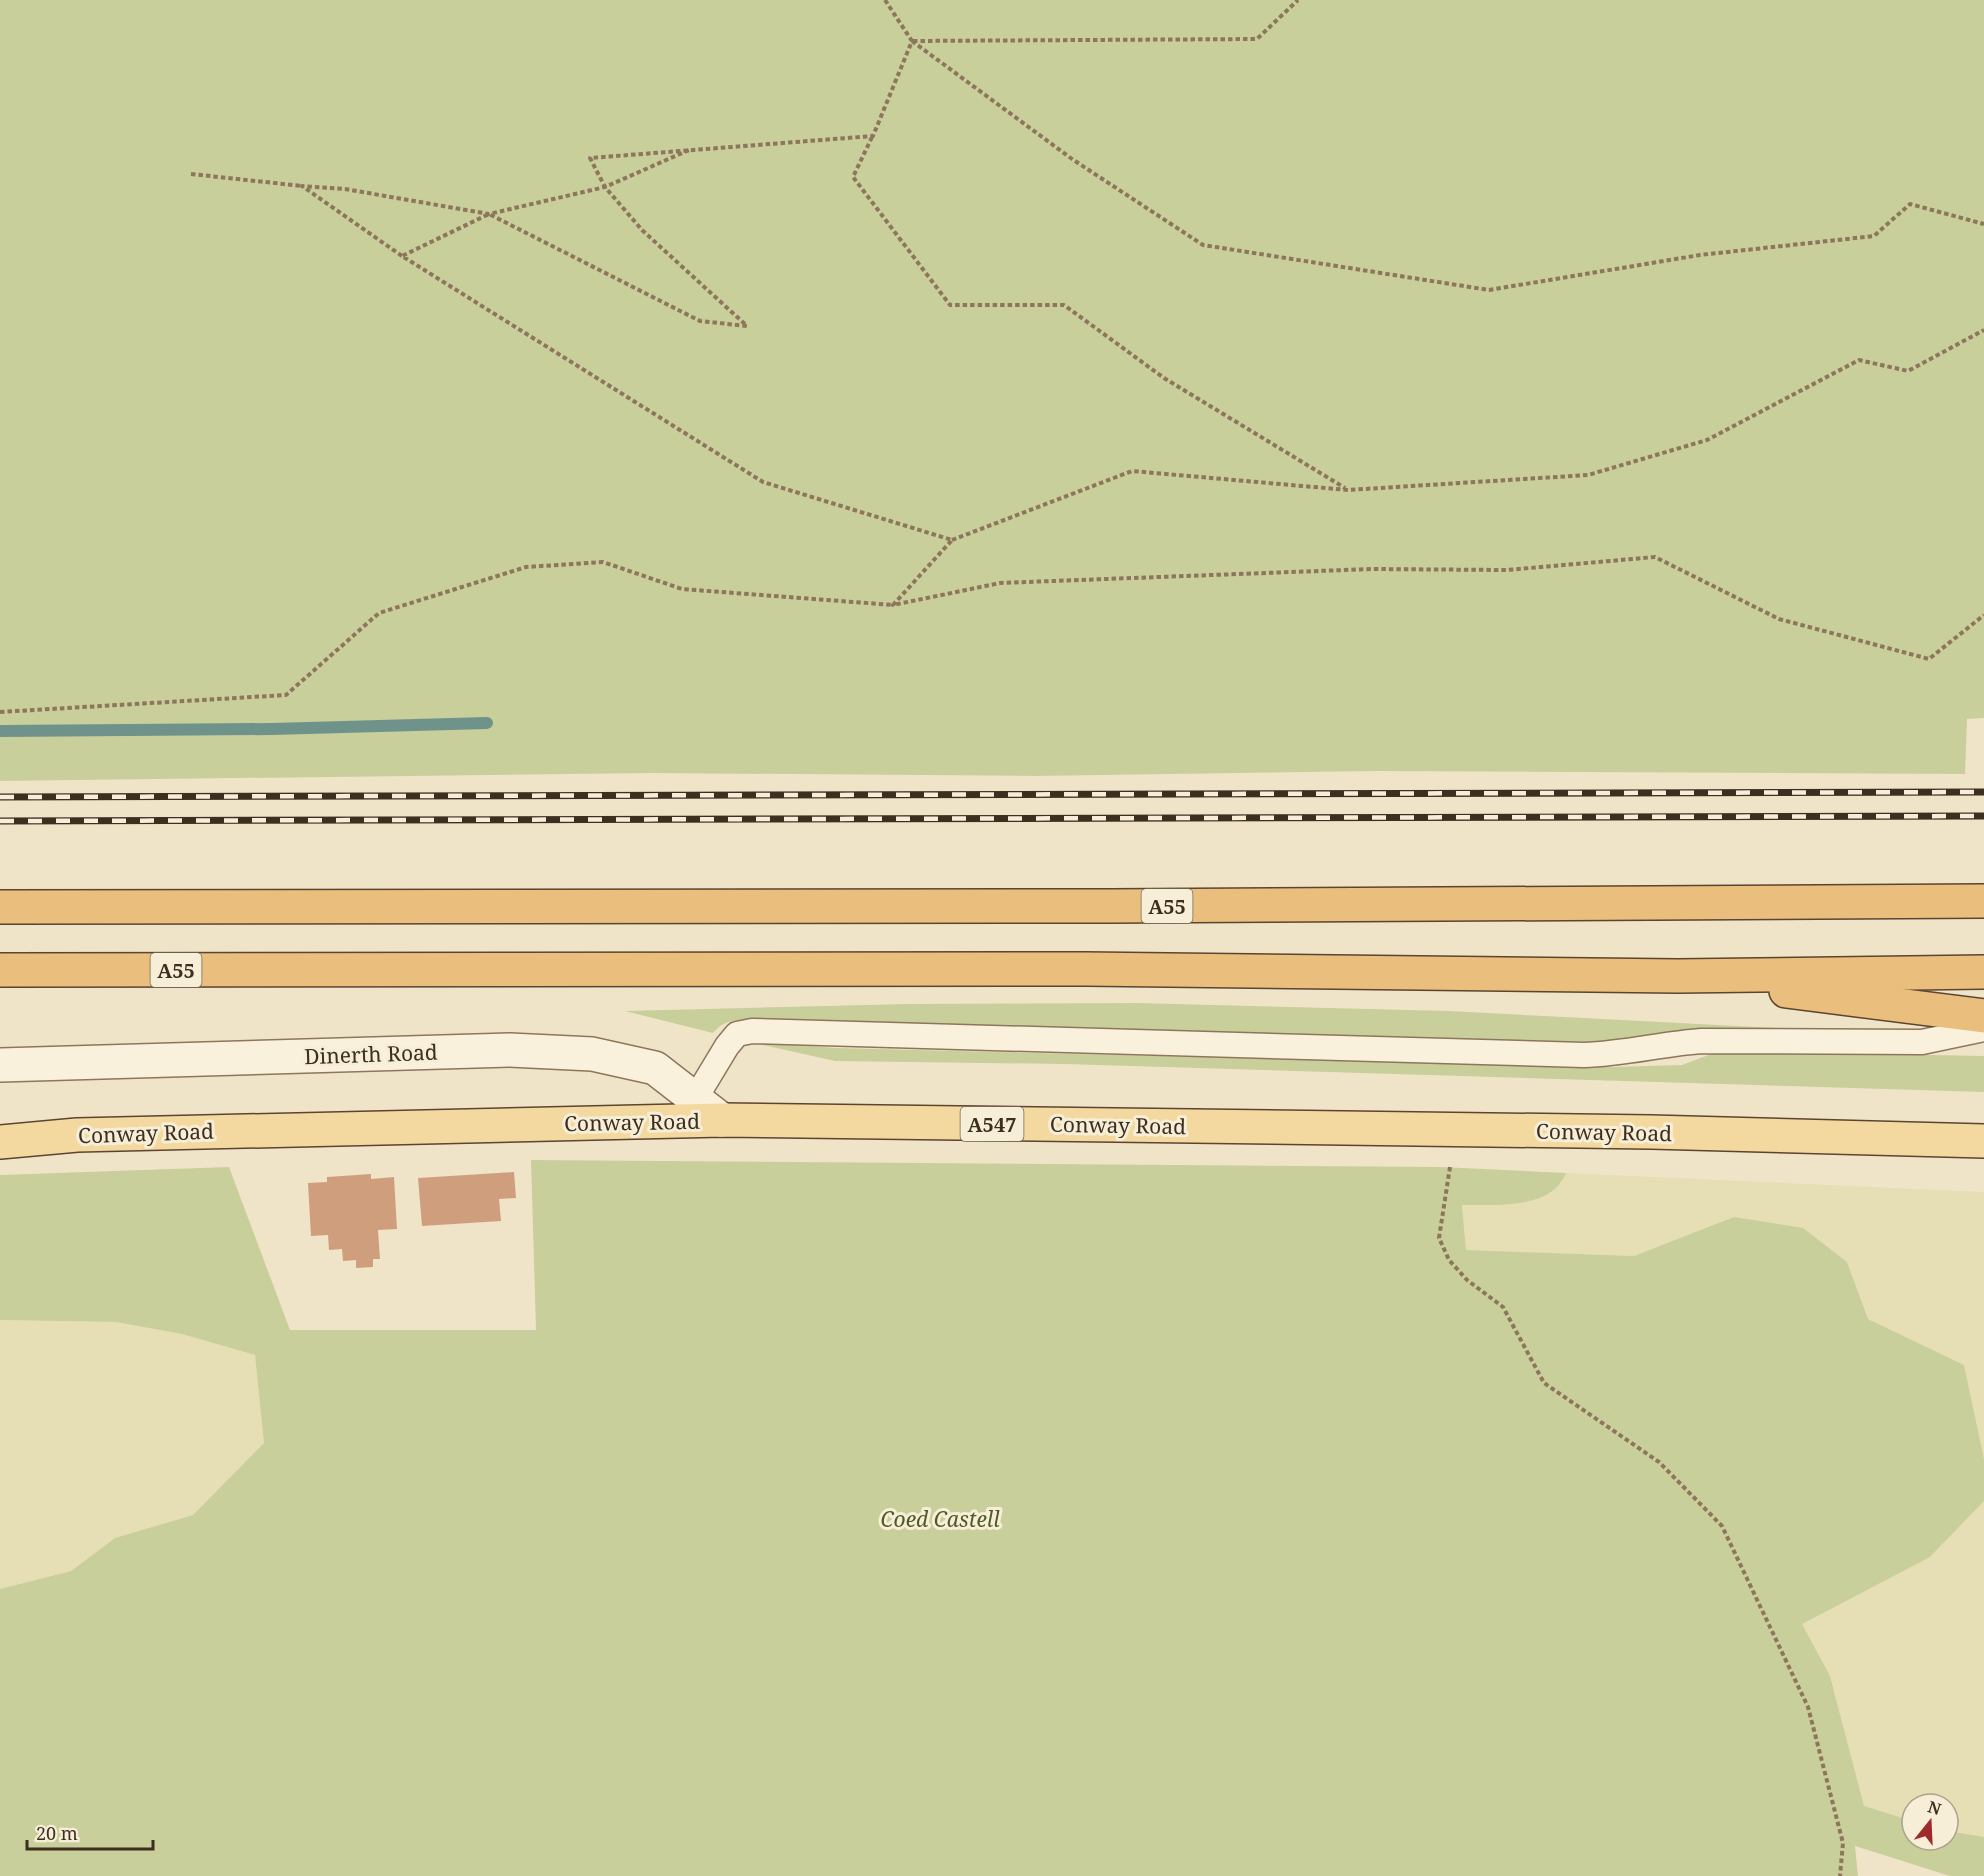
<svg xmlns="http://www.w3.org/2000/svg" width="1984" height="1876" viewBox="0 0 1984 1876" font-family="'Noto Serif',serif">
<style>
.farmland{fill:#e6deb5}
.green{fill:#c9cf9b}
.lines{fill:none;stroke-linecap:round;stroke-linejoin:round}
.stream{stroke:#6f938a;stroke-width:12}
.building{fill:#cf9f7d}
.service-casing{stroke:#8d765c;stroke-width:27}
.tertiary-casing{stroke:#8d765c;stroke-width:36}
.primary-casing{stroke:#5b4430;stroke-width:36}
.trunk-casing{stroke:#5b4430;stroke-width:36}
.path{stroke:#8d765c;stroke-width:4;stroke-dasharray:4.5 3;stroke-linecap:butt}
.service{stroke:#faf1dc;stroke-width:24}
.tertiary{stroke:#faf1dc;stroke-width:33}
.primary{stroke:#f3d9a0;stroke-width:33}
.trunk{stroke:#eabe7c;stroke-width:33}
.rail-casing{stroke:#3d2e20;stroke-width:7}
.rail{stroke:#f7eed8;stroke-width:4.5;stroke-dasharray:14;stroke-linecap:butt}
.labels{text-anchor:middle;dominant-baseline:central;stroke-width:6;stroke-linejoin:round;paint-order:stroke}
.shield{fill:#f7eed8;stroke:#756857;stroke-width:1.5}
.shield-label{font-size:20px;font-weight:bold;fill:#3d2e20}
.street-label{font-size:21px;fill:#3d2e20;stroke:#f7eed8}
.park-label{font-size:21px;font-style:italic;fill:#4d5a26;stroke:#f7eed8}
</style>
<rect width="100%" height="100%" fill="#f0e4c8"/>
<!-- farmland -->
<g class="farmland">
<path d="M1566,1173L1984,1192V1459L1964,1365L1868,1319L1847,1262L1734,1217L1634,1256L1466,1250L1462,1204H1513L1561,1184Z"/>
<path d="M0,1320L116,1322L182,1334L255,1355L264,1443L193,1515L115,1538L71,1571L0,1589Z"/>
<path d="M1984,1501V1837L1948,1831V1804H1912V1821L1864,1807L1830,1676L1801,1624L1930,1557Z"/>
</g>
<!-- green -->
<g class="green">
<path d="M0,0H1984V718L1967,719L1965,774L1378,771L1035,776L652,773L0,781Z"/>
<path d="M1137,1003L1449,1011L1893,1034L1615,1044L752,1019C735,1020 724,1020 713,1033L625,1011L907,1004Z"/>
<path d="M745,1041L836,1048L1610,1067L1682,1065L1719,1051L1984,1056V1092L1064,1064L835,1061Z"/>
<path d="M531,1160L1441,1167L1566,1173C1551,1211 1495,1204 1462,1205L1466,1250L1634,1256L1734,1217L1803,1228L1847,1262L1868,1319L1964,1365L1984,1459V1501L1930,1557L1802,1624L1830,1676L1864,1806L1912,1821V1840H1948V1831L1984,1837V1876H1950L1855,1846L1858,1876H0V1589L71,1571L115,1538L193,1515L264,1443L255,1355L182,1334L116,1322L0,1320V1175L229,1167L290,1330H536Z"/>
</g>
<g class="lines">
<!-- stream -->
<path class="stream" d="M0,731L272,729L487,723"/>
</g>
<!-- building -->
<g class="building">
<path d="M514,1172L516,1198L499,1199L501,1221L422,1226L418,1178Z"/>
<path d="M371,1174V1179L394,1177L397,1229L378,1230L380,1259H373V1267L356,1268V1260L343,1261L342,1249L329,1250L328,1235L311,1236L308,1183L327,1182V1177Z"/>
</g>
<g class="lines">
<defs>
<path id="service" d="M695,1099L727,1046L737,1034L752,1031L1584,1055C1624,1054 1661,1044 1701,1041L1922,1042L1984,1029"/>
<path id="tertiary" d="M0,1065L510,1050L592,1054L655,1068L722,1120"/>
<path id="primary" d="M0,1142L77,1135L722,1120L1651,1132L1984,1141"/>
<g id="trunk">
<path d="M0,907L1111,906L1984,901"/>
<path d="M0,970L1085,969L1678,976L1984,972"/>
<path d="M1786,991L1984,1016"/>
</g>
</defs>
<!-- service casing -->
<use href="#service" class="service-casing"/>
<!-- tertiary casing -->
<use href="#tertiary" class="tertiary-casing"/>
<!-- primary casing -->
<use href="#primary" class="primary-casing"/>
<!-- trunk casing -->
<use href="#trunk" class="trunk-casing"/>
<!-- path -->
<g class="path">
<path d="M885,0L912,41L873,136L590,158L605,187L642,230L747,326L700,321L489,214L402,256L763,482L952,540L893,605L1000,583L1371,569L1507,570L1655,557L1779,619L1929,659L1984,615"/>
<path d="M912,41L1072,159L1203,245L1489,290L1700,255L1874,236L1910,204L1984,224"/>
<path d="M913,41L1257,39L1298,0"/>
<path d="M872,137L853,177L950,305H1064L1164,378L1345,488"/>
<path d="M191,174L302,186"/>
<path d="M402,256L302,186L345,189L489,214L605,187L689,150"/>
<path d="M952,540L1132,471L1348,490L1588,475L1707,440L1859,360L1908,371L1984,330"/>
<path d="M0,712L286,695L379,613L526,567L603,562L682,589L893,605"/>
<path d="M1450,1167L1439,1238L1449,1260L1467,1280L1503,1307L1544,1383L1659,1462L1722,1526L1808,1707L1843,1843L1840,1876"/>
</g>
<!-- service -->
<use href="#service" class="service"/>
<!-- tertiary -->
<use href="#tertiary" class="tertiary"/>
<!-- primary -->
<use href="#primary" class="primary"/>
<!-- trunk -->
<use href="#trunk" class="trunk"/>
<defs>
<g id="rail">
<path d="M0,797L1984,792"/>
<path d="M0,821L1984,816"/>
</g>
</defs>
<!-- rail casing -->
<use href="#rail" class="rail-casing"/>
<!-- rail -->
<use href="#rail" class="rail"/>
</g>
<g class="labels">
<!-- shield labels -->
<g class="shield">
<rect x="1141.5" y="889" width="51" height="34" rx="4.5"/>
<rect x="150.5" y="953" width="51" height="34" rx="4.5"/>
<rect x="960.5" y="1107" width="63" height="34" rx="4.5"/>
</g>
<g class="shield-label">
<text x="1167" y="906">A55</text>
<text x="176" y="970">A55</text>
<text x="992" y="1124">A547</text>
</g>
<!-- street labels -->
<g class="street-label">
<text transform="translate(371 1054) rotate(-2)">Dinerth Road</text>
<text transform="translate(632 1122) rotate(-1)">Conway Road</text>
<text transform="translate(1118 1125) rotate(1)">Conway Road</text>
<text transform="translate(1604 1132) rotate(1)">Conway Road</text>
<text transform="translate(146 1133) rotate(-2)">Conway Road</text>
</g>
<!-- park labels -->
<g class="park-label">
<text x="940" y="1519">Coed Castell</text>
</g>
</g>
<!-- north arrow -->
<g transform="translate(1930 1822) rotate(18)"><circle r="28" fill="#f7eed8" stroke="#ada18e" stroke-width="1.5"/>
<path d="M0-4.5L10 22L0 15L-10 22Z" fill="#9e2a2b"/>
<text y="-9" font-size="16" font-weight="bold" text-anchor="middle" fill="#3d2e20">N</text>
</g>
<!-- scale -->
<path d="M27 1840v9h126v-9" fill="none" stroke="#3d2e20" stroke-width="3"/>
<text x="36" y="1840" font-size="18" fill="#3d2e20" stroke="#f7eed8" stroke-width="4.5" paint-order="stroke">20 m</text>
</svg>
